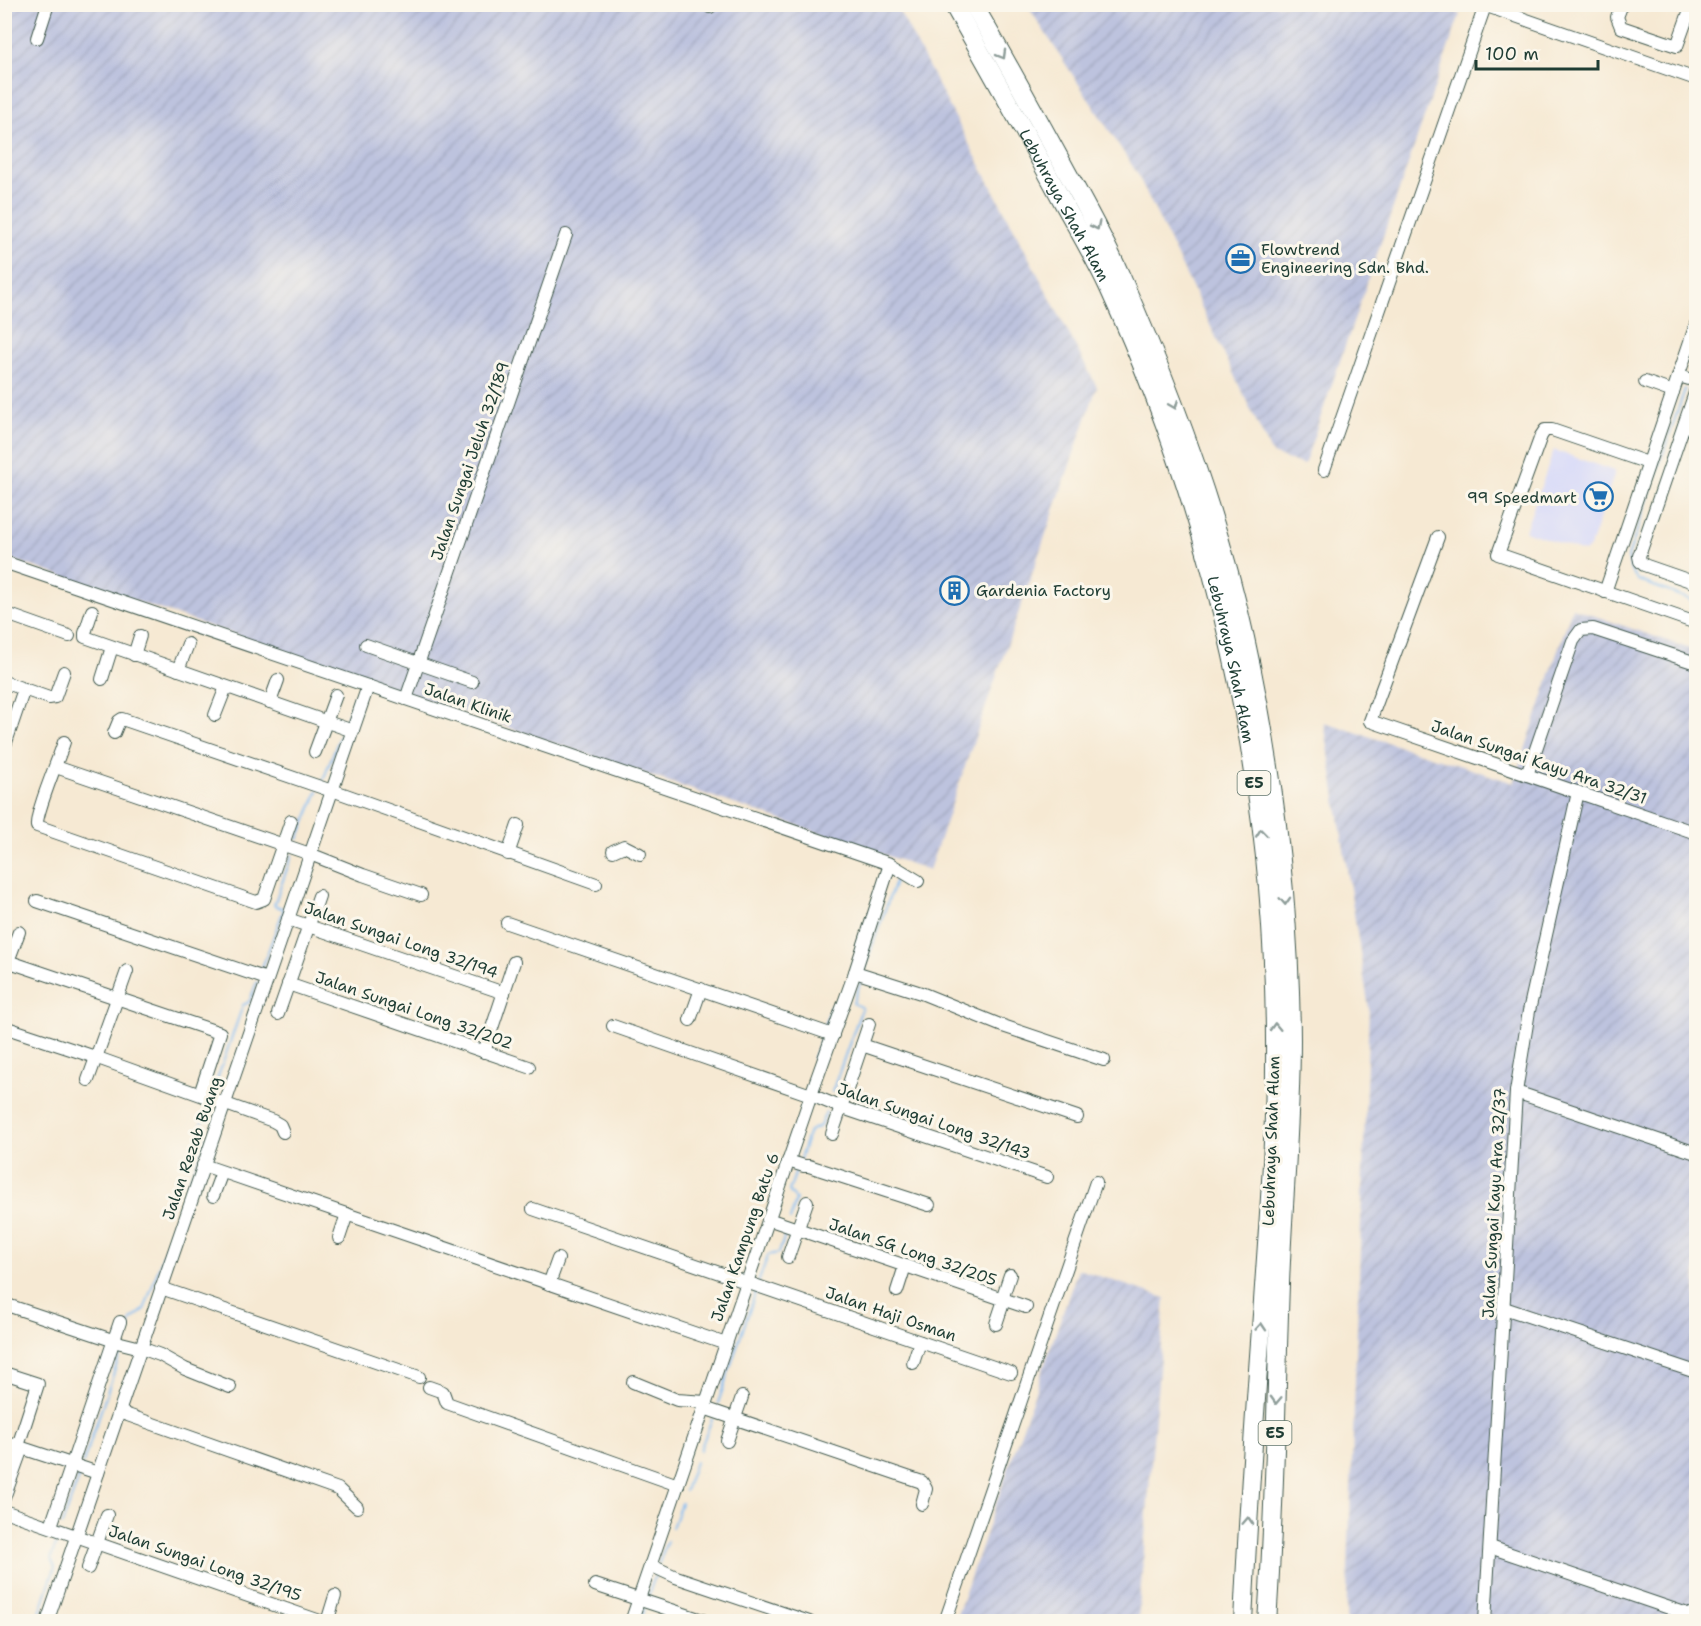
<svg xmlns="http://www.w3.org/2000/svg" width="1701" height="1626" viewBox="0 0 1701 1626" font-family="'Shantell Sans',sans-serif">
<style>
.built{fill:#d5d8f9}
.industrial{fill:url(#industrial-furrows)}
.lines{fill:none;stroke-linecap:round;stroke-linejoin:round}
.stream{stroke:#81bcf3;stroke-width:2}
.minor-casing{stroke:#3f574c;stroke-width:14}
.highway-casing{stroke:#3f574c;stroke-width:20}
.minor{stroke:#fff;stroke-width:12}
.highway{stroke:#fff;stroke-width:18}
.oneway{stroke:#8f9e9a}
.labels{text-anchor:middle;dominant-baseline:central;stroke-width:6;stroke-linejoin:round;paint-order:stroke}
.shield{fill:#fbf7ec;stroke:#61756b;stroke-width:1.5}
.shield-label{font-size:15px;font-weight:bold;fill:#1f3d34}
.street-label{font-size:16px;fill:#1f3d34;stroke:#fbf7ec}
.poi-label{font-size:16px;fill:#1f3d34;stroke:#fbf7ec;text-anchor:start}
</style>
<defs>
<pattern id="industrial-furrows" width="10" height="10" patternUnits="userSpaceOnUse" patternTransform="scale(1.5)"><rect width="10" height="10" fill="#bdc3de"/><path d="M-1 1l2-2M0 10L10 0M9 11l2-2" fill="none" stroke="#a2a8bf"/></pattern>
</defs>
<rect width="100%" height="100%" fill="#fbf7ec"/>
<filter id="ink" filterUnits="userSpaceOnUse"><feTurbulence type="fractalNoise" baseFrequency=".0167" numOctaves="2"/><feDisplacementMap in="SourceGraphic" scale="12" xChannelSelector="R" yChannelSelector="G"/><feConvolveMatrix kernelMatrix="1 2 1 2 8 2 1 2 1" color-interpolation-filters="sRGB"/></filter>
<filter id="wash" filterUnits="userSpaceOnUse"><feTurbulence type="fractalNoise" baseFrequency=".008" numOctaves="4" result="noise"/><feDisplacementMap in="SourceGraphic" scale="24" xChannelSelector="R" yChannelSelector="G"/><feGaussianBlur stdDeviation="1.35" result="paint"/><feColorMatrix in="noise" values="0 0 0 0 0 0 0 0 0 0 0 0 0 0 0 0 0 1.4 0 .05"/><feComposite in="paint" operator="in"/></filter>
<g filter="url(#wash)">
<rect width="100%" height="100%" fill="#f6e9d3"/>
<!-- built -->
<path class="built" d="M1554,450L1614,471V475L1590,547L1584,552L1525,531Z"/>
<!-- industrial -->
<g class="industrial">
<path d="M5,5H896L1097,387L929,870L5,557Z"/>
<path d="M1434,5L1460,14L1304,465L1272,454L1137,173L1027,5Z"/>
<path d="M1572,608L1696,651V1621H1346L1369,1009L1324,722L1514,783Z"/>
<path d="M1078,1269L1165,1298L1138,1621H955Z"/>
</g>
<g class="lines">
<!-- stream -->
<g class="stream">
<path d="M1685,389L1628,557L1631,571L1638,580L1696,602"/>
<path d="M344,725L355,696"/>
<path d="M322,783L341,733"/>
<path d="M298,839L318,791"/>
<path d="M864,969L896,879"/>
<path d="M260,973L284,909L274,905L292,855"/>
<path d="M824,1028L831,1006"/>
<path d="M813,1059L821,1037"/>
<path d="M832,1092L862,1008L853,1003L862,978"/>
<path d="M212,1094L243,1005L249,1002L257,982"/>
<path d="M800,1159L809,1131L820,1126L826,1112"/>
<path d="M790,1220L796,1200L789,1191L797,1168"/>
<path d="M758,1283L768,1255L779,1253L787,1229"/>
<path d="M125,1340L131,1320L144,1310L205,1136L200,1128L209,1102"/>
<path d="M718,1403L756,1291"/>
<path d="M700,1450L712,1419"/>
<path d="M83,1463L122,1349"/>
<path d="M685,1491L695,1462"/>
<path d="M62,1525L81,1471"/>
<path d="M672,1528L681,1503"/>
<path d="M659,1563L667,1541"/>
<path d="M648,1596L655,1576"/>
<path d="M37,1622L55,1567L51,1559L59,1533"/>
<path d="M640,1622L644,1608"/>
</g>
</g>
</g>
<g filter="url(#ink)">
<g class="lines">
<defs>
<g id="minor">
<path d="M1481,4L1696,79"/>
<path d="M1622,4L1617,17L1621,27L1677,46L1692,4"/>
<path d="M710,7V4"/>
<path d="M37,38L48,4"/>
<path d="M1679,376L1696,381"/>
<path d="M1645,382L1673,392"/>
<path d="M1696,390L1639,556L1640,561L1644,565L1696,583"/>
<path d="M1648,463L1552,430H1545L1541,436L1498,554L1696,623"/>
<path d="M1324,470L1485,6"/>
<path d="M1438,537L1370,721L1696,833"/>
<path d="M4,562L890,864L918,881"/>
<path d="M1605,592L1696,324"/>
<path d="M92,611L85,633V637L353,731"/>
<path d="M4,613L69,636"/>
<path d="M366,645L472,682"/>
<path d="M134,655L140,636"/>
<path d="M178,670L188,644"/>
<path d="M102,679L112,647"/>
<path d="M4,682L49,698L55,697L64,672"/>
<path d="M406,699L566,235"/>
<path d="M270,702L278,680"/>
<path d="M215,715L226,687"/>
<path d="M114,733L119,721L122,719L332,791"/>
<path d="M64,742C59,758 35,814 37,826L256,902L264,899L291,821"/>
<path d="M4,748L24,689"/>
<path d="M315,752L336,695"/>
<path d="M56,767L310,854L363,875L421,895"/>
<path d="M1527,775L1573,641L1581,630L1593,629L1696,663"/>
<path d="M332,790L596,884"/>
<path d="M613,851L624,846L640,854"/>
<path d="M508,854L518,825"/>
<path d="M37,901L267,979"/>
<path d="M288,919L504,993"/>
<path d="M507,923L833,1035"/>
<path d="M10,962L220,1033L200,1094"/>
<path d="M855,972L921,993L1000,1025L1104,1060"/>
<path d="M4,979L10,956L19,932"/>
<path d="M288,984L529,1067"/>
<path d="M278,1014L319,896"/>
<path d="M690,1020L701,989"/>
<path d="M613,1026L811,1095L840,1107L1047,1177"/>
<path d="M4,1027L95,1057L273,1121L280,1125L283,1132"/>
<path d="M862,1045L1077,1117"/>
<path d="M484,1052L514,962"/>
<path d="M88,1080L127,971"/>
<path d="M1516,1092L1696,1153"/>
<path d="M832,1134L869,1024"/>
<path d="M788,1161L804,1166H809L929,1205"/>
<path d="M203,1165L726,1344"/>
<path d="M213,1196L222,1172"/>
<path d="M533,1209L1011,1373"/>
<path d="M768,1219L1026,1307"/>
<path d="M339,1238L347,1214"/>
<path d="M788,1257L807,1202"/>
<path d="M549,1284L558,1259"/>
<path d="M161,1288L419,1377"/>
<path d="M897,1291L905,1266"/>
<path d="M1002,1299L1010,1275"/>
<path d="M4,1304L121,1343L141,1348L160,1355L185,1369L230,1387"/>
<path d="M1504,1308L1696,1372"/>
<path d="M996,1324L1004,1300"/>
<path d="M913,1363L920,1342"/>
<path d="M4,1373L38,1384L18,1446"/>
<path d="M633,1382L677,1400L706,1402"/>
<path d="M429,1387L443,1392L447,1403L678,1485"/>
<path d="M704,1408L922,1482L926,1489L922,1504"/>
<path d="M119,1412L338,1489L357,1507"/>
<path d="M727,1441L742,1397"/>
<path d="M4,1442L98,1473"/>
<path d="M4,1498L22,1448"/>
<path d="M4,1511L323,1622"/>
<path d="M51,1526L120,1322"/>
<path d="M1490,1547L1696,1617"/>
<path d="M650,1565L676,1577L809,1622"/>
<path d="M88,1568L107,1515"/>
<path d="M595,1585L708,1622"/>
<path d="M47,1622L368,686"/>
<path d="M327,1622L335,1596"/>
<path d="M631,1622L811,1095L855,972L890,864"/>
<path d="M945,1622L1096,1182"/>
<path d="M1485,1622L1516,1092L1529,1011L1578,792"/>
</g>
<g id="highway">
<path id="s1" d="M953,4C991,71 1028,137 1064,204C1079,231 1095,258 1108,286C1216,521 1274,780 1275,1039C1276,1127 1269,1214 1263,1301C1255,1408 1248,1515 1243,1622"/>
<path d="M973,4C1006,60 1037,117 1068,174C1087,208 1106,243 1122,279C1173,394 1218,514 1245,638C1274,770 1290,905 1291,1040C1291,1121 1283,1203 1280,1284C1276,1397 1275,1509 1267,1622"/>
</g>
</defs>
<!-- minor casing -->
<use href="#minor" class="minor-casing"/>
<!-- highway casing -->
<use href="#highway" class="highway-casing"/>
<!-- minor -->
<use href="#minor" class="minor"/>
<!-- highway -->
<use href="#highway" class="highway"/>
</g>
<!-- one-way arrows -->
<defs><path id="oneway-chevron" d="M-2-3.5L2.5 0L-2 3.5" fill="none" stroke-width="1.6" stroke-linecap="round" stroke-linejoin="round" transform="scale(1.5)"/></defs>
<g class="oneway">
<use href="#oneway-chevron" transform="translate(1002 55) rotate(60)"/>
<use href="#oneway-chevron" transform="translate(1096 226) rotate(63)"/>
<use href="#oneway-chevron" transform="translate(1174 405) rotate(68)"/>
<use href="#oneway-chevron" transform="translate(1261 833) rotate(-96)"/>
<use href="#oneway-chevron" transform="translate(1285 901) rotate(87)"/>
<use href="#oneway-chevron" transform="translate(1275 1027) rotate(-92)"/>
<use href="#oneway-chevron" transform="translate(1261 1327) rotate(-86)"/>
<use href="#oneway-chevron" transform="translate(1276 1400) rotate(92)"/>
<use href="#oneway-chevron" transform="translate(1248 1521) rotate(-87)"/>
</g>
</g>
<!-- icons -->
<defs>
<symbol id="office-ring" viewBox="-11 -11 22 22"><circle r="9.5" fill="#fbf7ec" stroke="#1f6fb2" stroke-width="1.5"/><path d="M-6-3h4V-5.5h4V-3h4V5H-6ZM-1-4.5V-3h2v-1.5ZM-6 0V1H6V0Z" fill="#1f6fb2"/></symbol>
<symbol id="supermarket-ring" viewBox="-11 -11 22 22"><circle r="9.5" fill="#fbf7ec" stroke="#1f6fb2" stroke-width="1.5"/><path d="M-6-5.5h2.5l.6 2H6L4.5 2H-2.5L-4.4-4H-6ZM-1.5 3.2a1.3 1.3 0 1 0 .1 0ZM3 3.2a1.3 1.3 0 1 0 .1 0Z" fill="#1f6fb2"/></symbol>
<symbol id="building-ring" viewBox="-11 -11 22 22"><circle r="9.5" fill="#fbf7ec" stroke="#1f6fb2" stroke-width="1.5"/><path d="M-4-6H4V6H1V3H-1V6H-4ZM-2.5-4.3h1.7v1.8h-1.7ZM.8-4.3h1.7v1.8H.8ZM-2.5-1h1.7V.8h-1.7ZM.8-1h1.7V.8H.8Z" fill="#1f6fb2"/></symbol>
</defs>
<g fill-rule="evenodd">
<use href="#office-ring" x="1224" y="242" width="33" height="33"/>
<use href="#supermarket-ring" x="1582" y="480" width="33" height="33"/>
<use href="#building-ring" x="938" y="574" width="33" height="33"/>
</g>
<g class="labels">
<!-- shield labels -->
<g class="shield">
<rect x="1237.5" y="771" width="33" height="24" rx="4.5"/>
<rect x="1258.5" y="1421" width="33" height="24" rx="4.5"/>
</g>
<g class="shield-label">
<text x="1254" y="783">E5</text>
<text x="1275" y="1433">E5</text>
</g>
<!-- street labels -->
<g class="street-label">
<text stroke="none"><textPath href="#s1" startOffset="230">Lebuhraya Shah Alam</textPath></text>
<text transform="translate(470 461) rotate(-71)">Jalan Sungai Jeluh 32/189</text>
<text stroke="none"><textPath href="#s1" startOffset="716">Lebuhraya Shah Alam</textPath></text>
<text transform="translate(468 703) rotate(19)">Jalan Klinik</text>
<text transform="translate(1539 762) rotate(19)">Jalan Sungai Kayu Ara 32/31</text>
<text transform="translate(401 940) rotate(19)">Jalan Sungai Long 32/194</text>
<text transform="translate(414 1010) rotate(19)">Jalan Sungai Long 32/202</text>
<text transform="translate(934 1121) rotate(19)">Jalan Sungai Long 32/143</text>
<text transform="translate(1271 1141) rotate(-88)">Lebuhraya Shah Alam</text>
<text transform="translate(192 1148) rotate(-71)">Jalan Rezab Buang</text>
<text transform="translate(1494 1203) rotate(-87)">Jalan Sungai Kayu Ara 32/37</text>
<text transform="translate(745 1237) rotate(-71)">Jalan Kampung Batu 6</text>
<text transform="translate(913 1252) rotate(19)">Jalan SG Long 32/205</text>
<text transform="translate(891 1314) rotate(19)">Jalan Haji Osman</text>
<text transform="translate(205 1563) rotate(19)">Jalan Sungai Long 32/195</text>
</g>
<!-- poi labels -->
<g class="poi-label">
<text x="1261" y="249">Flowtrend<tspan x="1261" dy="18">Engineering Sdn. Bhd.</tspan></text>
<text x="1577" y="497" text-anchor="end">99 Speedmart</text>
<text x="976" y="590">Gardenia Factory</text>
</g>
</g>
<!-- margin -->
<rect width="1701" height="1626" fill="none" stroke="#fbf7ec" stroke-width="24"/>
<!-- scale -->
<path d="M1476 60v9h122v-9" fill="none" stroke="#1f3d34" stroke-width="3"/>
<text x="1485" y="60" font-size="18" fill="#1f3d34" stroke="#fbf7ec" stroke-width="4.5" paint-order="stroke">100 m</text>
</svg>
